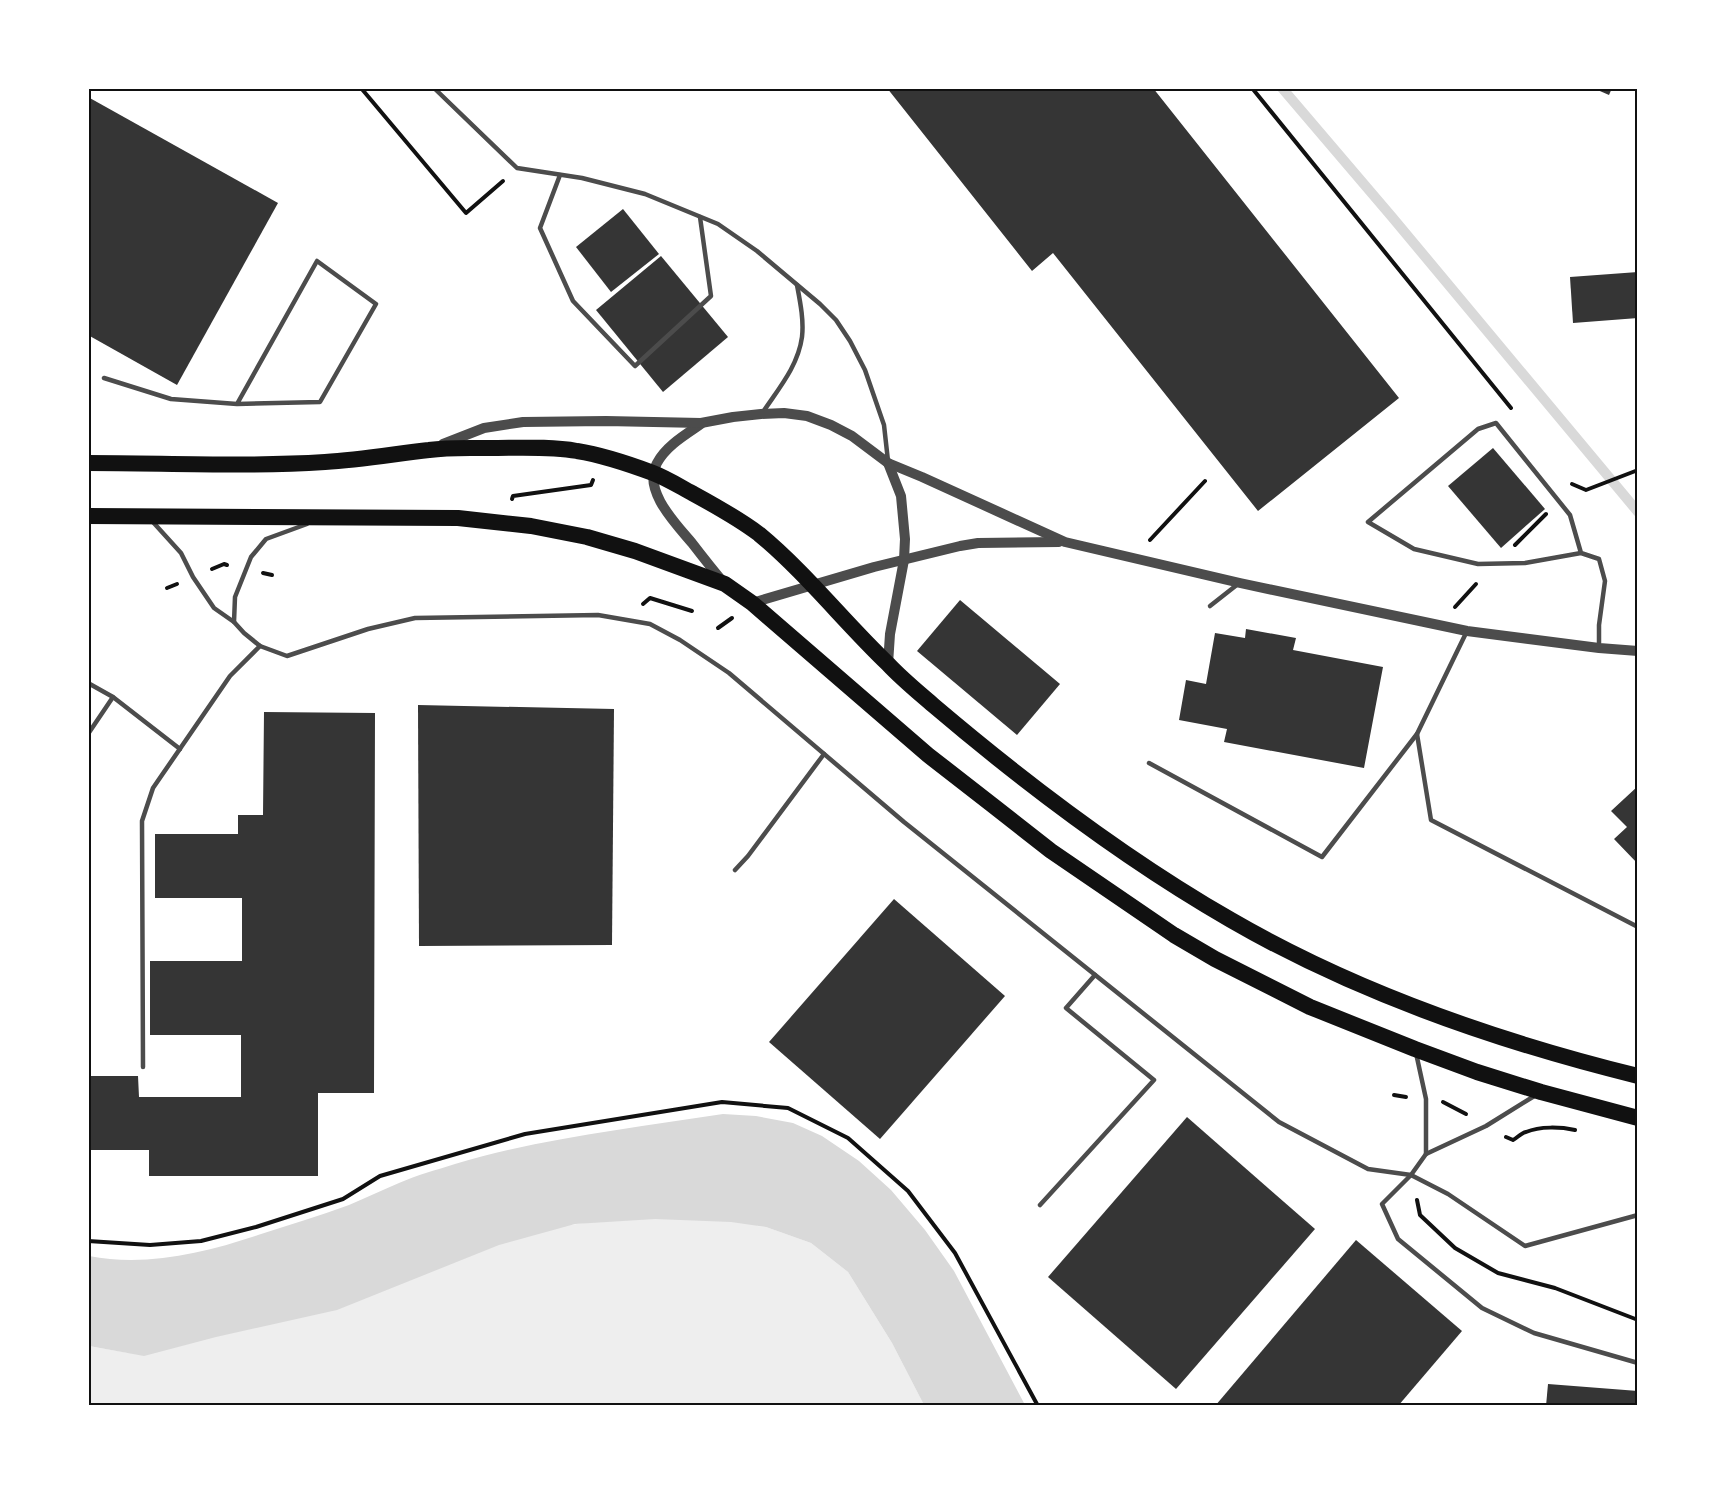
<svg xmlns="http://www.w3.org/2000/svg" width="1726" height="1494" viewBox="0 0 1726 1494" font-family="Arial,sans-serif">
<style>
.green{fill:#eee}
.water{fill:#d9d9d9}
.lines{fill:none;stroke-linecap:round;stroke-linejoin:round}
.stream{stroke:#d9d9d9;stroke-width:10}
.building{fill:#353535}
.path{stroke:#111;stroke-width:4}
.service{stroke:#4c4c4c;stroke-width:4.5}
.tertiary{stroke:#4c4c4c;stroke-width:10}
.trunk{stroke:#111;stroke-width:16}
.neatline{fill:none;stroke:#111;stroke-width:2}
</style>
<rect width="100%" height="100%" fill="#fff"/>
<!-- green -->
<path class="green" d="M634,1216H761L757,1226L766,1227L811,1243L848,1272L892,1343L924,1405H89L88,1346L129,1353L500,1235Z"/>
<!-- water -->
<path class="water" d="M723,1114L756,1116L793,1123L822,1136L859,1161L891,1190L925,1230L954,1271L1025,1405H924L892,1343L848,1272L811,1243L766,1227L731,1222L655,1219L575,1224L499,1245L337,1310L216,1337L144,1356L89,1346V1256C146,1267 204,1253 258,1235C288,1225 319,1216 349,1205C366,1198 382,1190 399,1183C417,1175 436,1170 455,1164C542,1138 633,1128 723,1114Z"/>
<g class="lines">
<!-- stream -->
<path class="stream" d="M1282,88L1392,217L1638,512"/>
</g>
<!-- building -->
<g class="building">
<path d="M887,88H1153L1399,398L1258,511L1053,253L1032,271Z"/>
<path d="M1593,88H1612L1609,95Z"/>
<path d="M88,97L278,203L177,385L88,335Z"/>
<path d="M623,209L659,254L611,292L576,247Z"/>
<path d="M661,256L728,337L663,392L596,310Z"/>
<path d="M1638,272V318L1573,323L1570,277Z"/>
<path d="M1493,448L1545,509L1501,548L1448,486Z"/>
<path d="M960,600L1060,684L1017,735L917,651Z"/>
<path d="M1246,629L1296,638L1293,650L1383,667L1364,768L1224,742L1227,729L1179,720L1186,680L1206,684L1215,633L1245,638Z"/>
<path d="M418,705L614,709L612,945L419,946Z"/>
<path d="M264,712L375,713L374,1093H318V1176H149V1150H88V1076H138L139,1097H241V1035H150V961H242V898H155V834H238V815H263Z"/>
<path d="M1638,786V864L1614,839L1627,827L1611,811Z"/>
<path d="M894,899L1005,996L880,1139L769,1042Z"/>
<path d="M1187,1117L1315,1229L1176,1389L1048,1277Z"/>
<path d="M1356,1240L1462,1331L1398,1406H1215Z"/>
<path d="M1548,1384L1638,1391V1406H1546Z"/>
</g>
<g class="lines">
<!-- path -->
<g class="path">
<path d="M361,88L466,213L503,181"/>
<path d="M1252,88L1511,408"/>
<path d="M1572,484L1586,490L1638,470"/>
<path d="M512,499L513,496L591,485L593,480"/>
<path d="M1150,540L1205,481"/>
<path d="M1515,545L1546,514"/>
<path d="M212,569L224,564L227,565"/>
<path d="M263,573L272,575"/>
<path d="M167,588L177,584"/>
<path d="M643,604L650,598L692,611"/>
<path d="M1455,607L1476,584"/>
<path d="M718,628L732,618"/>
<path d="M1394,1095L1406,1097"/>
<path d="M1443,1102L1466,1114"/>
<path d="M1506,1137L1513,1140C1517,1138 1521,1133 1526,1132C1540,1126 1561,1127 1575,1130"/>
<path d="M1417,1200L1420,1215L1455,1248L1498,1273L1555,1288L1638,1320"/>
<path d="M88,1241L150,1245L201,1241L256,1227L343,1199L380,1176L525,1134L722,1102L788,1108L848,1138L908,1191L955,1253L1038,1406"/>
</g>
<!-- service -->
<g class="service">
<path d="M434,88L517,168L582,178L645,194L718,224L757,251L820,304L836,320L850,341L865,370L884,425L888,461"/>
<path d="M560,175L540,228L573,301L635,366L711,296L700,217"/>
<path d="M104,378L171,399L237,404L320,402L376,304L317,261L237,404"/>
<path d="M763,412C779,388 798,366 802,337C804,320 800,301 797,285"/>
<path d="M152,521L181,553L193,577L214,608L234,622L244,633L260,646L287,656L368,629L415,618L598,615L650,624L680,640L729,673L904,822L1279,1122L1368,1169L1411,1175L1448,1194L1525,1246L1638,1215"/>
<path d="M1581,553L1570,515L1496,423L1478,429L1368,522L1414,549L1478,564L1525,563L1581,553L1599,559L1605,581L1599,625V646"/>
<path d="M1210,606L1238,584"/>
<path d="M234,622L235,597L251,557L266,539L307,524"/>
<path d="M1467,631L1417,734L1431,820L1638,927"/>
<path d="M88,683L113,697L180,749"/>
<path d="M88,734L113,697"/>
<path d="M1149,763L1322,857L1417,734"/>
<path d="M735,870L748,856L824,754"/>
<path d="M1416,1053L1426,1099V1154"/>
<path d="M143,1067L142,821L153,788L230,676L260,646"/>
<path d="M1536,1095L1486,1126L1426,1154L1411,1175L1382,1204L1398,1239L1482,1308L1534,1333L1638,1363"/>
<path d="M1040,1205L1154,1080L1066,1008L1095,975"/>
</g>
<!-- tertiary -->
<g class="tertiary">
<path d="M701,424C685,435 666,446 657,463C642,490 676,524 692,543C702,556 713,570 724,583"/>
<path d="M443,444L484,428L523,422L606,421L701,423L733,417L761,414L784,413L807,416L831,425L852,436L888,463L922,477L1065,542L1240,583L1467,631L1599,648L1638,651"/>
<path d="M752,603L874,567L960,546L978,543L1059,542"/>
<path d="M888,664L890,634L904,560L905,539L901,496L888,463"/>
</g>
<!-- trunk -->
<g class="trunk">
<path d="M88,463C167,463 246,467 325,462C360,460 394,454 429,450C449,447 470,448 490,448C518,448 550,446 577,451C602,455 629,464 653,473C666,478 679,486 692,493C714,505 738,518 759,534C806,573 844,622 888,664C902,679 918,692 933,705C1026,784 1125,859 1231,920C1357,993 1496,1041 1638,1076"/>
<path d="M88,516L458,518L531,526L587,537L635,551L725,584L752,603L928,755L991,804L1051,851L1174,935L1215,959L1310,1007L1415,1049L1477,1072L1541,1092L1638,1118"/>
</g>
</g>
<!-- border -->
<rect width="1726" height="1494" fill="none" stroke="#ffffff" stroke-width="180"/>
<rect x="90" y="90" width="1546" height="1314" class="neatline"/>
</svg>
